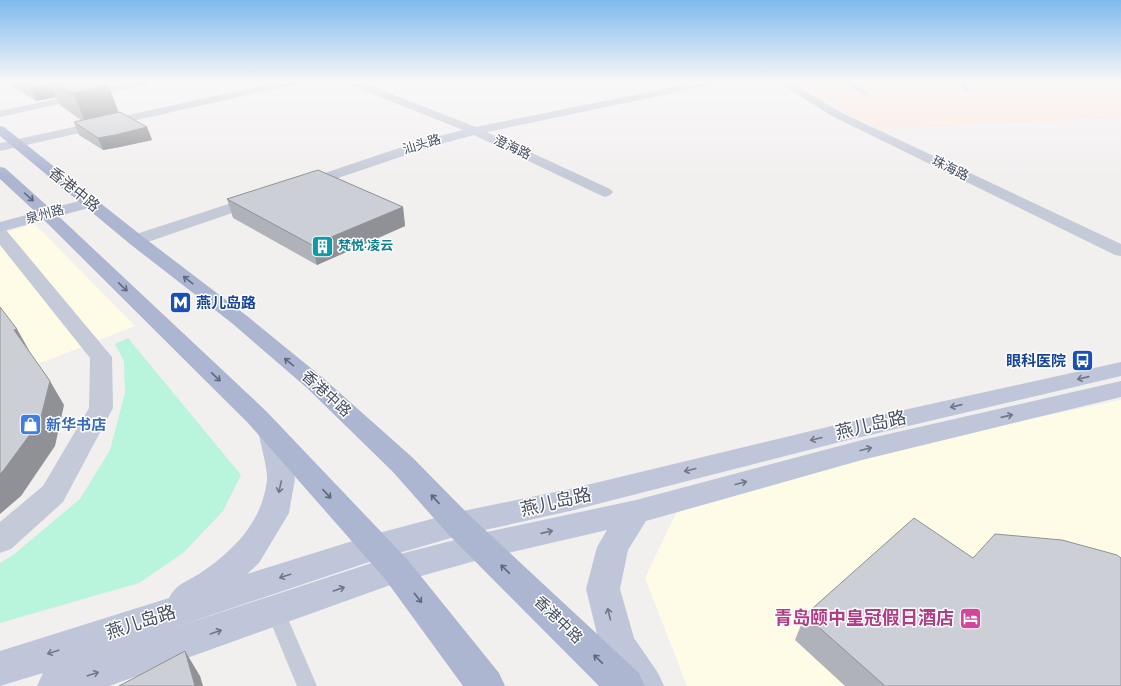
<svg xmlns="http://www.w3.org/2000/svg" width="1121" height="686" viewBox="0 0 1121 686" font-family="'Alegreya Sans','Noto Sans SC',sans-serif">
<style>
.commercial{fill:#fefce7}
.medical{fill:#fde7dd}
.green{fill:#b9f4dd}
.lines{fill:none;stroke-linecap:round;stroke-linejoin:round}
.lane{fill:#c4cad8;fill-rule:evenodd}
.street{fill:#c4cad8;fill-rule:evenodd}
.secondary{fill:#bfc6da;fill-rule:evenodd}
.primary{fill:#acb6d1;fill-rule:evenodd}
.wall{fill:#b0b2b9}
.shaded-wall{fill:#909196}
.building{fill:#cdcfd7;stroke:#909196}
.oneway{stroke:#5f677b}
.oneway2{stroke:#707789}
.labels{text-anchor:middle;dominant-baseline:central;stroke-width:3;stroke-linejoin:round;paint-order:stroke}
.far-street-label{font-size:13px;fill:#454d5e;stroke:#fff}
.far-culture-label{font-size:13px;font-weight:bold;fill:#0d838f;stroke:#fff;text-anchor:start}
.street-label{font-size:15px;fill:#454d5e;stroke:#fff}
.transit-label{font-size:15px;font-weight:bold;fill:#164399;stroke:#fff;text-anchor:start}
.shop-label{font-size:15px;font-weight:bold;fill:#366cbe;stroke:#fff;text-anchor:start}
.near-street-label{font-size:18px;fill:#454d5e;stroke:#fff}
.near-hotel-label{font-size:18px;font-weight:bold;fill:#b23c85;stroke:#fff;text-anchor:end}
</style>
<rect width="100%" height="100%" fill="#f2efef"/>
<!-- commercial -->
<g class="commercial">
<path d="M35,224L135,326L0,379V234Z"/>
<path d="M1121,400V686H687L645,578L677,511L893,447Z"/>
</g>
<!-- medical -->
<path class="medical" d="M792,81H1121V118L878,129Z"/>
<!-- green -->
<path class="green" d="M128,338L241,475L223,511L183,553L139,583L0,623V563L13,555L80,499L110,450L125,393L124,361L115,344Z"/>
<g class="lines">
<!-- lane -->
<g class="lane">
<path d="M845,81H851L869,94L864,95Z"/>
<path d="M959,81H965L968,91H964Z"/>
<path d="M275,602L282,605L317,686H297L266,611L268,605Z"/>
</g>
<!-- street -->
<g class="street">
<path d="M0,81H9L8,83L0,85Z"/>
<path d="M136,81H155L150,84L0,117V111Z"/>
<path d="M283,81H301L296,84L0,151V143Z"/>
<path d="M344,81H358L476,127L702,81H721L716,84L487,132L610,189L613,192L610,195L605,197L600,195L474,135L433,146L308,188L303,189L298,188L296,185L298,182L423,140L463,130L345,83Z"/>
<path d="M776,81H788L840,112L1121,244V256L1115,255L832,116Z"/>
<path d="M259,194L264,196L267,199L264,202L142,244L136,245L130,244L127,240L130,236Z"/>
<path d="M0,229L6,230L112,357L113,408L63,502L11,549L0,553V522L43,486L89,408L90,358L0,245Z"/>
</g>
<!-- secondary -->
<g class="secondary">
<path d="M90,198L96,200L98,203L96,206L0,232V222Z"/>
<path d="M1121,362V376L840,442L570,511L458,536L375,560L170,629L396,555L482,533L636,500L862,440L1121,381V397L862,460L646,521L628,550L620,589L634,638L658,673L664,686H623L605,658L600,646L586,589L597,547L607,530L482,559L396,583L109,686H37L43,673L0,686V651L169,598C176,584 186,582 199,574C233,551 262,523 267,480C268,470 261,446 259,435L263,429L272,426L281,429L285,435L295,479L289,513L259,563L247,574L375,534L458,512L570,489L840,424Z"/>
</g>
<!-- primary -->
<g class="primary">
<path d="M0,126L4,127L142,236L247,316L323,378L413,458L469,515L639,673L645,686H599L447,533L393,472L307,388L233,324L130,244L0,136Z"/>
<path d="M0,167L5,168L53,211L266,411L407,559L499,673L505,686H463L385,579L248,423L41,217L0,179Z"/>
</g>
</g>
<!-- wall -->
<g class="wall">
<path d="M7,81H101L108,84L119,113L147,127L152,140L120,147L103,150L79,135L74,122L82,121L60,105L56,97L36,101L9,84Z"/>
<path d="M227,199L403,207L405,226L317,265L233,218Z"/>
<path d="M805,615L1121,686H845L795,640Z"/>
</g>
<!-- shaded-wall -->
<g class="shaded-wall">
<path d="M50,84L56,97L36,101L31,88Z"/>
<path d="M108,84L119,114L86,123L73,93Z"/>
<path d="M147,127L152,140L120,147L103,150L98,138Z"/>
<path d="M403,207L405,226L317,265L312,245Z"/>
<path d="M17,329L30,352L14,330Z"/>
<path d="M50,381L64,405L55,446L21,496L0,514V474Z"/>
<path d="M185,651L200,676L203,686H195Z"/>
</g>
<!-- building -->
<g class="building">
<path d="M19,81H49L50,84L31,88Z"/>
<path d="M54,81H101L108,84L98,86L101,87L73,93Z"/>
<path d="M120,112L147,127L115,135L98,138L74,122Z"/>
<path d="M318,170L403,207L312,245L227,199Z"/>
<path d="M0,307L17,329L14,330L50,381L40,421L3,471L0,474Z"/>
<path d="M914,518L973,558L995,534L1062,540L1117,555L1121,558V686H884V685L805,615Z"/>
<path d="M185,651L195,686H119Z"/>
</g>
<!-- one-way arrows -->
<defs><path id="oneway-shaft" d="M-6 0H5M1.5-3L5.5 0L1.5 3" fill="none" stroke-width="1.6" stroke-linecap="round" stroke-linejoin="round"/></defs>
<g class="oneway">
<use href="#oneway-shaft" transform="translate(29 197) rotate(42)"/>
<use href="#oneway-shaft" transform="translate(188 280) rotate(-142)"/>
<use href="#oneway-shaft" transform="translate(123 287) rotate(44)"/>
<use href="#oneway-shaft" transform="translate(289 362) rotate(-140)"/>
<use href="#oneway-shaft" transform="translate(216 377) rotate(44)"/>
<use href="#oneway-shaft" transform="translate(327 494) rotate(47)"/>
<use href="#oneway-shaft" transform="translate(435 499) rotate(-133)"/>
<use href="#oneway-shaft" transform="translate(505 569) rotate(-136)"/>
<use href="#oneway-shaft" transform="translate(418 598) rotate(52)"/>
<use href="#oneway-shaft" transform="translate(598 659) rotate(-136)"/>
</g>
<g class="oneway2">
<use href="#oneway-shaft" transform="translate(1083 378) rotate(167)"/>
<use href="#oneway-shaft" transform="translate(956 406) rotate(167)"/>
<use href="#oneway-shaft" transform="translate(1007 416) rotate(-13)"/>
<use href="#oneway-shaft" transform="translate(816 439) rotate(166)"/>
<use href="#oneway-shaft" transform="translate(866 449) rotate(-14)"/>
<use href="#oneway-shaft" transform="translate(690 470) rotate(166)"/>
<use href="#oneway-shaft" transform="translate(741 483) rotate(-15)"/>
<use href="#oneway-shaft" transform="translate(280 487) rotate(102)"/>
<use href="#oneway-shaft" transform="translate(547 532) rotate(-13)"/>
<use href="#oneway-shaft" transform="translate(285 576) rotate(162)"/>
<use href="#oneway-shaft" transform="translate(339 589) rotate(-19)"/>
<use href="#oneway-shaft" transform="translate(609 614) rotate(-104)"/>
<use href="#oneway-shaft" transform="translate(216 632) rotate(-19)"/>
<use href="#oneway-shaft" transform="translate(53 652) rotate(162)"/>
<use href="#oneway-shaft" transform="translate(93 674) rotate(-18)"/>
</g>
<!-- sky -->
<linearGradient id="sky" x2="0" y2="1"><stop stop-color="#7fbaed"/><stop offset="0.46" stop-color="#f9f8f8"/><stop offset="1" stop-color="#f9f8f8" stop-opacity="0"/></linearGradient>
<rect width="1121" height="177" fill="url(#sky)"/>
<!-- icons -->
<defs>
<symbol id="building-square" viewBox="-11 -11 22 22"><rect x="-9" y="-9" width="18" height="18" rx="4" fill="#0f9aa8" stroke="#fff"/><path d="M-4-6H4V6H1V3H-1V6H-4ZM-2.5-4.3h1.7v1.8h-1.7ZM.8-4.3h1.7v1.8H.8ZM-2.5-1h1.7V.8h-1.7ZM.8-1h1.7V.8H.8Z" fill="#fff"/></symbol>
<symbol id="metro-square" viewBox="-11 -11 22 22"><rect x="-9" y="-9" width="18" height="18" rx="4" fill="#1a4fb4" stroke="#fff"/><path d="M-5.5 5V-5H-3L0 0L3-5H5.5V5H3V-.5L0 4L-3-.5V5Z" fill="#fff"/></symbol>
<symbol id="bus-square" viewBox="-11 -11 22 22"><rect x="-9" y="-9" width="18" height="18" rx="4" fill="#1a4fb4" stroke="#fff"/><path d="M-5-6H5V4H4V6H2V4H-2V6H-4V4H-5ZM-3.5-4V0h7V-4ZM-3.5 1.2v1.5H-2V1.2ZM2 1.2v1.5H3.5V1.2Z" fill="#fff"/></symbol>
<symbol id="shop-square" viewBox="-11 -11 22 22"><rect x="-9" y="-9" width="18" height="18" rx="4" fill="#3f7fe0" stroke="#fff"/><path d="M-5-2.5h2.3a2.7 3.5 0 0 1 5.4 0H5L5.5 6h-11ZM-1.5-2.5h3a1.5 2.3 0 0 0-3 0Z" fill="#fff"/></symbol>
<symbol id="hotel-square" viewBox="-11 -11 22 22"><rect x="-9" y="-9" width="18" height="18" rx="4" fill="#d1479c" stroke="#fff"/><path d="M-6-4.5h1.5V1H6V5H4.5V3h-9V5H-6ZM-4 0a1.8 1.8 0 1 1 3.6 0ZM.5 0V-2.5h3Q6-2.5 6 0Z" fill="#fff"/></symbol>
</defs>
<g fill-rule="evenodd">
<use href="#building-square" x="310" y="234" width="25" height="25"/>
<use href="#metro-square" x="168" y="290" width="25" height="25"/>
<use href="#bus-square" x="1070" y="348" width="25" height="25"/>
<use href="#shop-square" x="18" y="412" width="25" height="25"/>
<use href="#hotel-square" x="958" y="606" width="25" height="25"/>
</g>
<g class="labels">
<!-- far-street labels -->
<g class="far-street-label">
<text transform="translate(422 145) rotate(-17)">汕头路</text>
<text transform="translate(512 148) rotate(25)">澄海路</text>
<text transform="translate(950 169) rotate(26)">珠海路</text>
<text transform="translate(45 215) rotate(-15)">泉州路</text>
</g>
<!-- far-culture labels -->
<g class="far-culture-label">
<text x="338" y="246">梵悦·凌云</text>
</g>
<!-- street labels -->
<g class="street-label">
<text transform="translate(74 190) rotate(39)">香港中路</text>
<text transform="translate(326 394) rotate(42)">香港中路</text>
<text transform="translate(558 620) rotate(44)">香港中路</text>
</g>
<!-- transit labels -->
<g class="transit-label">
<text x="196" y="303">燕儿岛路</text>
<text x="1066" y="361" text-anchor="end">眼科医院</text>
</g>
<!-- shop labels -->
<g class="shop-label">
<text x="46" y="425">新华书店</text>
</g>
<!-- near-street labels -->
<g class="near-street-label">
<text transform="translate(871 426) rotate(-13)">燕儿岛路</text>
<text transform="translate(556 503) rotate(-13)">燕儿岛路</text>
<text transform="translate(141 623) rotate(-18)">燕儿岛路</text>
</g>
<!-- near-hotel labels -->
<g class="near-hotel-label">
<text x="954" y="619">青岛颐中皇冠假日酒店</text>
</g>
</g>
</svg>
